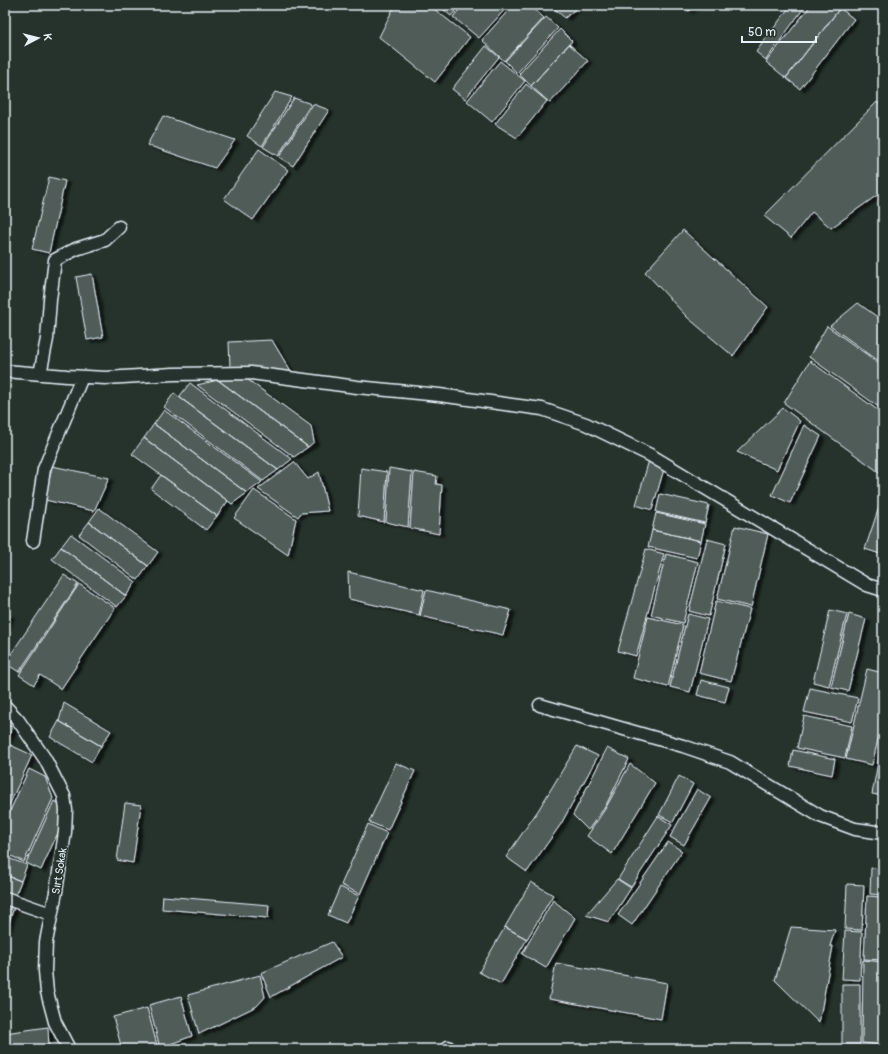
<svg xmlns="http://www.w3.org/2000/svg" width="888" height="1054" viewBox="0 0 888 1054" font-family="Pangolin,sans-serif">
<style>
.building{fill:#505c59;stroke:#e8f1f8;filter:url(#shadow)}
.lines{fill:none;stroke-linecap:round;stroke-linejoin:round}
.street-casing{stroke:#e8f1f8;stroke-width:15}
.street{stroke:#26332d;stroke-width:12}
.labels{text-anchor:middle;stroke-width:3;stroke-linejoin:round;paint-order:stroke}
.street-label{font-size:11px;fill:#e8f1f8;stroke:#26332d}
</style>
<defs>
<filter id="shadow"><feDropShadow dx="4.5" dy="2.5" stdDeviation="1" flood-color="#0009"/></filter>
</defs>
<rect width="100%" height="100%" fill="#26332d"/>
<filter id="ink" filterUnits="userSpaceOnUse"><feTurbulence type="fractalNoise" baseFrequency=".025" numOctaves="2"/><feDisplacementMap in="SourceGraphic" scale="8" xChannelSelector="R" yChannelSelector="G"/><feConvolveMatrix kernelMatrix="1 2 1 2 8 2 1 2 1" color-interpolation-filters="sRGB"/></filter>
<g filter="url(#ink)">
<path class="building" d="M395,5h34l41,32 -35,45 -56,-45z
M438,5h23l-10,11z
M463,5h46l-30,33 -26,-21z
M513,5h17l14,13 -40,43 -22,-21z
M550,5h30l-15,13z
M680,5h16l-7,6z
M791,5h15l-40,55 -10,-8z
M811,5h25l4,3 -54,70 -20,-16z
M840,8l14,11 -54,70 -14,-11z
M546,17l12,11 -41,45 -12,-12z
M560,29l12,12 -41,45 -12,-12z
M569,44l19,17 -38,42 -19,-17z
M486,46l13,11 -34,42 -13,-10z
M500,61l25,20 -33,41 -25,-21z
M526,84l21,17 -30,37 -22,-14z
M275,92l17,5 -30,49 -15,-10z
M294,98l17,6 -33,52 -15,-9z
M877,102l6,5v84l-52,37 -19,-16 -21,26 -27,-22z
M313,104l16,6 -36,56 -14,-9z
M163,116l72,24 -20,28 -68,-23z
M259,149l29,21 -35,50 -29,-21z
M49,177l16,4 -16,72 -17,-4z
M683,230l85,77 -35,49 -46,-39 -42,-45z
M92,274l11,63 -16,3 -11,-63z
M858,303l25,18v43l-53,-38z
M827,326l56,40v44l-74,-53z
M272,340l19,32 -61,-5 -1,-25z
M810,361l73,53v61l-99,-72z
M240,374l71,52 3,16 -6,5 -90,-67z
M218,380l90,67 -14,10 -97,-72z
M190,383l102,76 -14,11 -99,-73z
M174,393l5,4 99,73 -15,11 -99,-74z
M783,408l17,13 -23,49 -40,-18z
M164,410l98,72 -15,11 -93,-69z
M154,424l93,69 -15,11 -88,-66z
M804,425l17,11 -31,67 -18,-8z
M144,438l84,63 -11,15 -85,-62z
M649,460l15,9 -12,41 -16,-5z
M294,462l14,17 11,-7 9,39 -27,2 -3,4 -40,-28z
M52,466l57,12 -15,33 -49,-11z
M361,468l26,4 -3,50 -26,-6z
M389,468l23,4 -4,55 -22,-5z
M414,472l23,4 -1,8 6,1 -3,49 -29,-6z
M161,475l56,41 -11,14 -55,-41z
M254,490l42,29 -8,36 -54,-37z
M660,494l49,11 -4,18 -49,-11z
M883,495v60l-18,-6z
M99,508l59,44 -10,14 -59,-44z
M656,513l49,11 -4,17 -49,-11z
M89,522l59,44 -10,14 -59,-45z
M735,526l33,8 -17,73 -34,-8z
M652,530l49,11 -4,17 -49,-11z
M71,534l65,48 -10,14 -65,-49z
M707,539l19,5 -17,72 -20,-5z
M61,547l65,49 -9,11 -65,-48z
M646,549l18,5 -28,102 -18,-5z
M666,554l32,8 -15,61 -32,-8z
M348,572l76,18 -5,25 -70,-16z
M64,575l14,9 -59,88 -14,-9z
M79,584l36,24 -54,81 -21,-14 -6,10 -15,-10z
M426,590l85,20 -8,25 -83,-19z
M716,601l34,8 -19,72 -32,-8z
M830,610l17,4 -18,72 -16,-4z
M5,614l5,1 -5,14z
M688,614l20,5 -18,73 -20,-5z
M849,614l17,5 -18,72 -17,-4z
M648,617l35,8 -15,62 -35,-9z
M867,669l16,4v45l-11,47 -26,-6z
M701,680l28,7 -4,15 -28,-7z
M810,688l48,10 -6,24 -48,-10z
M64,703l47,28 -10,15 -42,-25z
M804,716l48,10 -7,32 -48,-10z
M59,721l42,25 -9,16 -42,-25z
M5,724l8,3 -8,19z
M883,737v59l-11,-2z
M8,744l24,11 -27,59v-63z
M577,746l21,10 -37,68 -34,48 -21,-15 33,-48z
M607,748l22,11 -24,48 -17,23 -15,-15z
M793,750l42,9 -3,16 -42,-9z
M396,763l19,8 -27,59 -19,-8z
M630,764l25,19 -43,71 -25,-18 18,-27z
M29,769l16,8 8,21 -29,64 -19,-9v-31z
M679,776l14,8 -20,38 -14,-7z
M697,789l14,9 -27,47 -14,-8z
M54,801l7,3v22l-20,44 -15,-7z
M125,803l16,2 -8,58 -16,-3z
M658,816l14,9 -41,62 -13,-8z
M368,824l19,9 -27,61 -19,-9z
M668,842l14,9 -50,74 -14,-10z
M5,857l22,8 -6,16 -16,-6z
M871,868l12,1v26l-13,-1z
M5,875l16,6 -6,15 -10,-4z
M617,879l14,9 -22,34 -23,-7z
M531,882l22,13 -26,44 -22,-12z
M847,884l17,1 -2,45 -17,-1z
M340,887l19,9 -13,27 -18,-8z
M163,896l106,9 -1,13 -106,-9z
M867,896l16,1v63l-19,-1z
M553,900l22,18 -29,50 -24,-14z
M5,904l9,3 -9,28z
M505,927l22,12 -26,45 -22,-12z
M791,927l44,3 -5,16h3l-14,77 -44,-43z
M845,931l17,1 -2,48 -18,-1z
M332,942l10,15 -71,40 -10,-24z
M863,960l20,2v83l-21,-2z
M556,963l111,20 -6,36 -112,-20z
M260,975l5,22 -8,9 -58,28 -11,-39z
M842,984h18v60h-18z
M181,996l11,40 -32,12 -11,-43z
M147,1008l11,41h-36l-9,-32z
M48,1027l1,22h-44v-16z
M832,1047l27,1v1h-27z"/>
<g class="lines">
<g class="street-casing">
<path id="street" d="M5,371l62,5 39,2 67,-4 78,-1 106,14 82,8 103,14 44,15 64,31 217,130 16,5
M40,374l7,-35 3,-39 5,-40 21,-11 29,-9 14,-13
M33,541l11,-72 38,-92
M540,705l143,41 47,16 90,54 35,13 28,4
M5,706l13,14 27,39 19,37 2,14 -1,22 -9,60 -10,50 -1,29 2,21 8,30 14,27
M5,898l46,16
M448,1047l2,2"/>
</g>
<use href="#street" class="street"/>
</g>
</g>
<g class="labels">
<g class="street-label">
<text transform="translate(59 871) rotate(-81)" y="4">Sırt Sokak</text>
</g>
</g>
<rect width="888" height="1054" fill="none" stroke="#26332d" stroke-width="20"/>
<rect x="10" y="10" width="868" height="1034" fill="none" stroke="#e8f1f8" stroke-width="1.5" filter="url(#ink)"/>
<g transform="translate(38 38) rotate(83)" stroke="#26332d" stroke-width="3" paint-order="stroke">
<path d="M0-3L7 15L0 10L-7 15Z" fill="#e8f1f8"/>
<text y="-6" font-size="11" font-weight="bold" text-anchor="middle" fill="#e8f1f8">K</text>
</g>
<path d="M742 36v6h74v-6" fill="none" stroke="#e8f1f8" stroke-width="2"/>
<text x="748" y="36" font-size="12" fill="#e8f1f8" stroke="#26332d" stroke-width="3" paint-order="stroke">50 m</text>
</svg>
